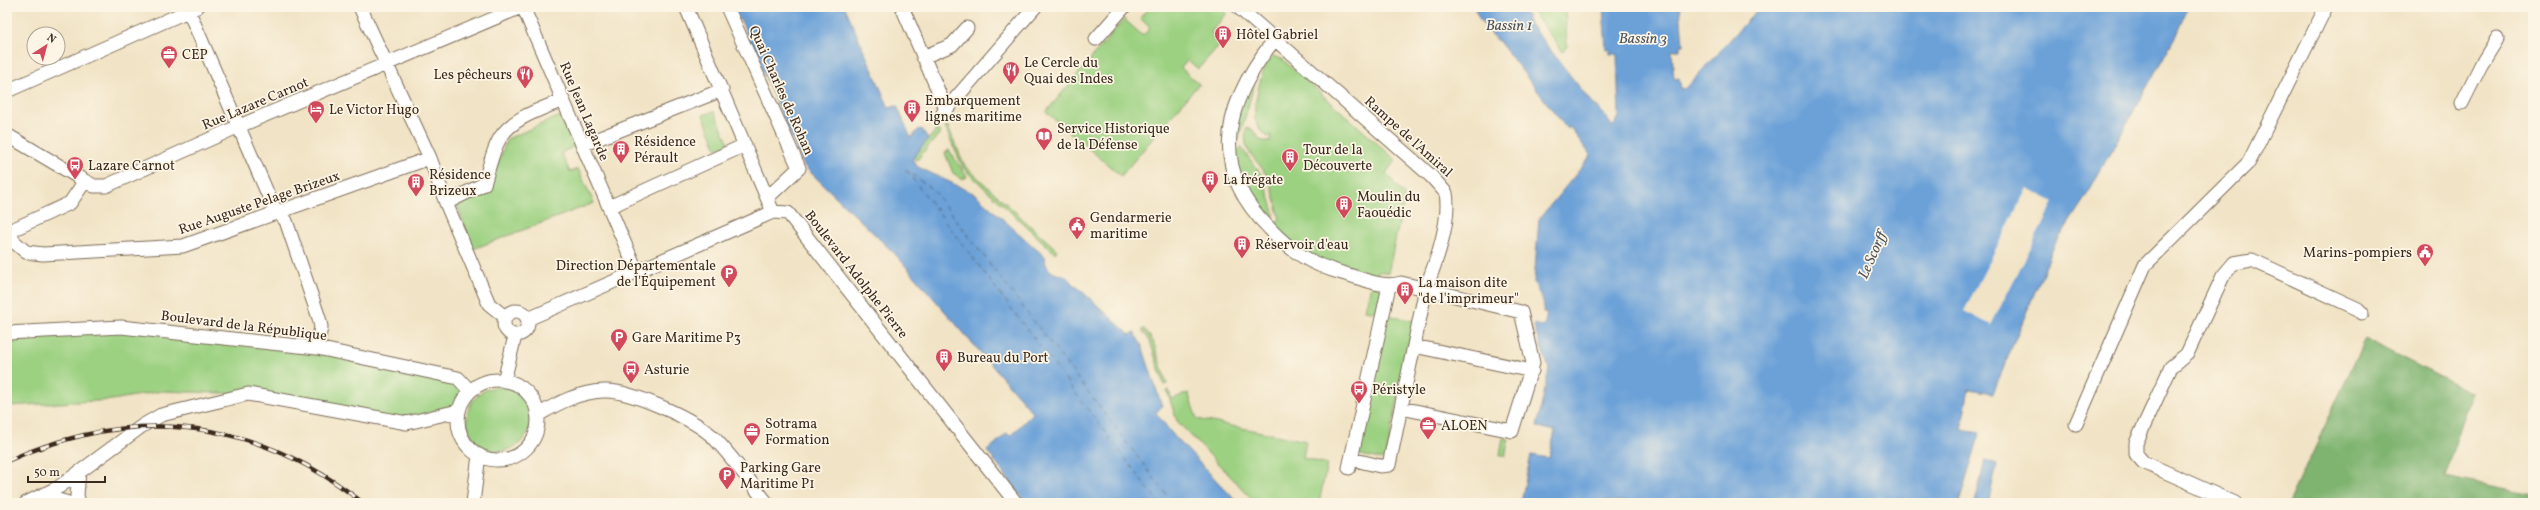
<svg xmlns="http://www.w3.org/2000/svg" width="2540" height="510" viewBox="0 0 2540 510" font-family="Vollkorn,serif">
<style>
.green{fill:#9dd182;stroke:#6c7e50}
.forest{fill:#7eb370;stroke:#5c6e47}
.water{fill:#6ca1d8;stroke:#54667b}
.pier{fill:#f1e3c5}
.lines{fill:none;stroke-linecap:round;stroke-linejoin:round}
.ferry{stroke:#4c545f;stroke-width:1;stroke-dasharray:5 4;stroke-linecap:butt}
.minor-casing{stroke:#7b6b58;stroke-width:15}
.minor{stroke:#fff;stroke-width:13}
.rail-casing{stroke:#3b2a1e;stroke-width:4.5}
.rail{stroke:#fcf5e5;stroke-width:3;stroke-dasharray:9;stroke-linecap:butt}
.labels{text-anchor:middle;stroke-width:3.5;stroke-linejoin:round;paint-order:stroke}
.poi-label{font-size:14px;fill:#3b2a1e;stroke:#fcf5e5;text-anchor:start}
.street-label{font-size:14px;fill:#3b2a1e;stroke:#fcf5e5}
.water-label{font-size:15px;font-style:italic;fill:#4c545f;stroke:#fcf5e5}
</style>
<rect width="100%" height="100%" fill="#fcf5e5"/>
<filter id="ink" filterUnits="userSpaceOnUse"><feTurbulence type="fractalNoise" baseFrequency=".025" numOctaves="2"/><feDisplacementMap in="SourceGraphic" scale="8" xChannelSelector="R" yChannelSelector="G"/><feConvolveMatrix kernelMatrix="1 2 1 2 8 2 1 2 1" color-interpolation-filters="sRGB"/></filter>
<filter id="wash" filterUnits="userSpaceOnUse"><feTurbulence type="fractalNoise" baseFrequency=".012" numOctaves="4" result="noise"/><feDisplacementMap in="SourceGraphic" scale="16" xChannelSelector="R" yChannelSelector="G"/><feGaussianBlur stdDeviation="0.9" result="paint"/><feColorMatrix in="noise" values="0 0 0 0 0 0 0 0 0 0 0 0 0 0 0 0 0 1.4 0 .05"/><feComposite in="paint" operator="in"/></filter>
<g filter="url(#wash)">
<rect width="100%" height="100%" fill="#f1e3c5"/>
<path class="green" d="M1149,7h71l7,6 -16,19 11,10 -24,27 -10,-9 -7,8 19,17h-2l-77,91 -75,-64 78,-93 19,17 7,-8 -10,-10z
M1529,7h36l2,39 -4,6z
M1272,56l10,3 114,101 -10,13 19,23 -17,77 -10,-2 -2,6 -56,-15 -23,-13 -26,-24 9,-6c-4,-14 -6,-30 -13,-42 -10,-21 -25,-21 -21,-49l6,1 8,11 10,2 1,-7 -3,2c-6,-5 -10,-9 -12,-15 -5,-11 6,-58 16,-66z
M1258,71l-19,68h-3c-2,-22 12,-48 22,-68z
M714,111l15,33 -12,5 -14,-34z
M560,116l15,30 -14,7 9,19 8,-3 16,34 -121,46 -17,-47 34,-17 17,-46z
M947,125l18,41 92,84 -2,3 -92,-85 -18,-41z
M937,129l3,4 -23,27 -4,-2z
M1241,147l22,30 12,38 -5,4 -29,-39 -8,-22z
M949,150l18,27 -5,2 -9,-6 -8,-20z
M1371,285l11,3 -5,24 -12,-2z
M1387,315l28,6 -30,139 -29,-6z
M121,327l196,21 141,30 11,12 -11,21 -51,12 -159,-29 -86,-3 -50,9 -105,6v-73z
M1144,328l9,13 14,43 -3,1 -14,-44 -8,-11z
M467 419a32 32 0 1 1 64 0a32 32 0 1 1-64 0Z
M1169,390l3,9 16,-6 9,26 109,22 -3,17 24,6 -8,39h-63l-79,-82 -10,-30z
M1503,438l6,1 -4,17 -5,-1z"/>
<path class="forest" d="M2365,339l107,54 -28,84 89,17v9h-244z"/>
<path class="water" d="M731,7h114l44,101 8,-2 14,32 7,-8 4,-1 6,10 -16,20 6,8 57,27 69,62c1,12 8,19 20,19l66,60 4,-3 8,14 20,60 -6,7 18,23 64,67h-212l-39,-52 20,-18 3,3 23,-23 -137,-158 -92,-89 -61,-141 -3,-6 -3,1z
M1474,7h46l8,10 -2,2 69,88 2,-1 16,21 6,-10 -2,-63h-7v-5h-4l-3,-42h77l3,38h-3v5h-8l2,29 5,-1 2,11 5,-1 74,-81h428l-12,28 -91,163 -31,48 -61,147 -24,-4 -8,41 19,3 -21,70 -438,-2 10,-46 18,3 6,-27 -18,-4 12,-58 -15,-42 1,-3 9,3 3,-14 -4,-1 1,-7 -10,-23 5,-63 52,-63 -21,-29 -3,2 -69,-89 -1,1 -18,-23z
M1985,460l12,4 -9,39h-13z"/>
<path class="pier" d="M2027,188l27,14 -63,123 -27,-14z"/>
<g class="lines">
<path class="ferry" d="M905,169l29,22 239,312
M907,171l252,332"/>
</g>
</g>
<g filter="url(#ink)">
<g class="lines">
<g class="minor-casing">
<path id="minor" d="M187,7l86,199 13,15 33,97 2,9 -4,21
M360,7l70,151 16,45 43,101 16,13
M523,7l114,265
M686,7l87,205
M727,7l72,161 -32,30
M902,7l44,102
M1238,7l193,169 15,17c5,28 -10,69 -20,95l-37,177 -9,1 -29,-7
M1096,39l28,-32
M1275,39c-50,62 -68,128 -6,189 23,24 41,36 73,45 19,5 41,16 59,10l120,29 12,51 -21,68 -111,-23
M923,57l29,-12 15,-17
M7,91l190,-84
M2462,103l19,-38 16,-26
M943,113l92,-106
M7,135l78,46 9,5h12l131,-59 284,-120
M582,145l140,-55
M446,203l38,-19c5,-15 8,-33 16,-46 13,-21 42,-29 63,-38
M609,207l136,-62
M7,228l5,2 58,-27 15,-22
M12,230v10l14,12 17,2 140,-8 247,-88
M504 323a12 12 0 1 1 24 0a12 12 0 1 1-24 0Z
M528,319l245,-107 15,1 228,290
M7,333l114,-6 196,21 141,30 11,12
M1414,346l118,25
M458 420a40 40 0 1 1 80 0a40 40 0 1 1-80 0Z
M504,381l11,-45
M538,415c20,-12 41,-23 65,-24 26,-2 94,29 112,48 19,20 35,43 52,64
M2076,424l69,-159 104,-103 77,-155
M1349,468l40,-182
M79,472l-2,23 2,8
M43,496l26,7
M26,503l33,-16 83,-61 19,-11 87,-21 159,29 51,-12
M473,503l6,-48
M2235,503l-92,-41 -7,-8v-11l35,-76 16,-13 36,-78 11,-13 18,-3 106,49 4,4"/>
</g>
<use href="#minor" class="minor"/>
<g class="rail-casing">
<path id="rail" d="M7,461c127,-56 246,-45 356,42"/>
</g>
<use href="#rail" class="rail"/>
</g>
</g>
<defs>
<g id="building-pin" transform="scale(0.9)"><path d="M0 17L-7.5 6A9.5 9.5 0 1 1 7.5 6Z" fill="#d1495b" stroke="#fcf5e5"/><path d="M-4-6H4V6H1V3H-1V6H-4ZM-2.5-4.3h1.7v1.8h-1.7ZM.8-4.3h1.7v1.8H.8ZM-2.5-1h1.7V.8h-1.7ZM.8-1h1.7V.8H.8Z" fill="#fff"/></g>
<g id="office-pin" transform="scale(0.9)"><path d="M0 17L-7.5 6A9.5 9.5 0 1 1 7.5 6Z" fill="#d1495b" stroke="#fcf5e5"/><path d="M-6-3h4V-5.5h4V-3h4V5H-6ZM-1-4.5V-3h2v-1.5ZM-6 0V1H6V0Z" fill="#fff"/></g>
<g id="restaurant-pin" transform="scale(0.9)"><path d="M0 17L-7.5 6A9.5 9.5 0 1 1 7.5 6Z" fill="#d1495b" stroke="#fcf5e5"/><path d="M-5-6h1v4h1v-4h1v4h1v-4h1v5L-1.5 .5V6h-2V.5L-5-1ZM5-6V6H3V1.5H1.5Q1.5-4 5-6Z" fill="#fff"/></g>
<g id="hotel-pin" transform="scale(0.9)"><path d="M0 17L-7.5 6A9.5 9.5 0 1 1 7.5 6Z" fill="#d1495b" stroke="#fcf5e5"/><path d="M-6-4.5h1.5V1H6V5H4.5V3h-9V5H-6ZM-4 0a1.8 1.8 0 1 1 3.6 0ZM.5 0V-2.5h3Q6-2.5 6 0Z" fill="#fff"/></g>
<g id="library-pin" transform="scale(0.9)"><path d="M0 17L-7.5 6A9.5 9.5 0 1 1 7.5 6Z" fill="#d1495b" stroke="#fcf5e5"/><path d="M-6-4Q-3-5.5-.7-3.5V5Q-3 3-6 4ZM6-4Q3-5.5 .7-3.5V5Q3 3 6 4Z" fill="#fff"/></g>
<g id="bus-pin" transform="scale(0.9)"><path d="M0 17L-7.5 6A9.5 9.5 0 1 1 7.5 6Z" fill="#d1495b" stroke="#fcf5e5"/><path d="M-5-6H5V4H4V6H2V4H-2V6H-4V4H-5ZM-3.5-4V0h7V-4ZM-3.5 1.2v1.5H-2V1.2ZM2 1.2v1.5H3.5V1.2Z" fill="#fff"/></g>
<g id="civic-pin" transform="scale(0.9)"><path d="M0 17L-7.5 6A9.5 9.5 0 1 1 7.5 6Z" fill="#d1495b" stroke="#fcf5e5"/><path d="M-.6-6.5H3V-4.5H.6V-3L4-1V1h2V6H-6V1h2V-1L-.6-3ZM-1.2 2.5V6h2.4V2.5Z" fill="#fff"/></g>
<g id="parking-pin" transform="scale(0.9)"><path d="M0 17L-7.5 6A9.5 9.5 0 1 1 7.5 6Z" fill="#d1495b" stroke="#fcf5e5"/><path d="M-3.5-5.5H1a3.5 3.5 0 0 1 0 7H-1V5.5H-3.5ZM-1-3.4V-.6H.8a1.4 1.4 0 0 0 0-2.8Z" fill="#fff"/></g>
</defs>
<g fill-rule="evenodd">
<use href="#building-pin" x="1223" y="34"/>
<use href="#office-pin" x="169" y="54"/>
<use href="#restaurant-pin" x="1011" y="70"/>
<use href="#restaurant-pin" x="525" y="74"/>
<use href="#building-pin" x="912" y="108"/>
<use href="#hotel-pin" x="316" y="109"/>
<use href="#library-pin" x="1044" y="136"/>
<use href="#building-pin" x="621" y="149"/>
<use href="#building-pin" x="1290" y="157"/>
<use href="#bus-pin" x="75" y="165"/>
<use href="#building-pin" x="1210" y="179"/>
<use href="#building-pin" x="416" y="182"/>
<use href="#building-pin" x="1344" y="204"/>
<use href="#civic-pin" x="1077" y="225"/>
<use href="#building-pin" x="1242" y="244"/>
<use href="#civic-pin" x="2425" y="252"/>
<use href="#parking-pin" x="729" y="273"/>
<use href="#building-pin" x="1405" y="290"/>
<use href="#parking-pin" x="619" y="337"/>
<use href="#building-pin" x="944" y="357"/>
<use href="#bus-pin" x="631" y="369"/>
<use href="#bus-pin" x="1359" y="389"/>
<use href="#office-pin" x="1428" y="425"/>
<use href="#office-pin" x="752" y="431"/>
<use href="#parking-pin" x="727" y="475"/>
</g>
<g class="labels">
<g class="poi-label">
<text x="1236" y="39">Hôtel Gabriel</text>
<text x="182" y="59">CEP</text>
<text x="1024" y="67">Le Cercle du<tspan x="1024" dy="16">Quai des Indes</tspan></text>
<text x="512" y="79" text-anchor="end">Les pêcheurs</text>
<text x="925" y="105">Embarquement<tspan x="925" dy="16">lignes maritime</tspan></text>
<text x="329" y="114">Le Victor Hugo</text>
<text x="1057" y="133">Service Historique<tspan x="1057" dy="16">de la Défense</tspan></text>
<text x="634" y="146">Résidence<tspan x="634" dy="16">Pérault</tspan></text>
<text x="1303" y="154">Tour de la<tspan x="1303" dy="16">Découverte</tspan></text>
<text x="88" y="170">Lazare Carnot</text>
<text x="429" y="179">Résidence<tspan x="429" dy="16">Brizeux</tspan></text>
<text x="1223" y="184">La frégate</text>
<text x="1357" y="201">Moulin du<tspan x="1357" dy="16">Faouédic</tspan></text>
<text x="1090" y="222">Gendarmerie<tspan x="1090" dy="16">maritime</tspan></text>
<text x="1255" y="249">Réservoir d'eau</text>
<text x="2412" y="257" text-anchor="end">Marins-pompiers</text>
<text x="716" y="270" text-anchor="end">Direction Départementale<tspan x="716" dy="16">de l'Équipement</tspan></text>
<text x="1418" y="287">La maison dite<tspan x="1418" dy="16">"de l'imprimeur"</tspan></text>
<text x="632" y="342">Gare Maritime P3</text>
<text x="957" y="362">Bureau du Port</text>
<text x="644" y="374">Asturie</text>
<text x="1372" y="394">Péristyle</text>
<text x="765" y="428">Sotrama<tspan x="765" dy="16">Formation</tspan></text>
<text x="1441" y="430">ALOEN</text>
<text x="740" y="472">Parking Gare<tspan x="740" dy="16">Maritime P1</tspan></text>
</g>
<g class="street-label">
<text transform="translate(782 90) rotate(66)" y="5">Quai Charles de Rohan</text>
<text transform="translate(255 103) rotate(-23)" y="5">Rue Lazare Carnot</text>
<text transform="translate(585 111) rotate(67)" y="5">Rue Jean Lagarde</text>
<text transform="translate(1409 136) rotate(42)" y="5">Rampe de l'Amiral</text>
<text transform="translate(259 202) rotate(-19)" y="5">Rue Auguste Pelage Brizeux</text>
<text transform="translate(857 274) rotate(52)" y="5">Boulevard Adolphe Pierre</text>
<text transform="translate(244 325) rotate(7)" y="5">Boulevard de la République</text>
</g>
<g class="water-label">
<text x="1509" y="30">Bassin 1</text>
<text x="1643" y="43">Bassin 3</text>
<text transform="translate(1872 255) rotate(-66)" y="5">Le Scorff</text>
</g>
</g>
<rect width="2540" height="510" fill="none" stroke="#fcf5e5" stroke-width="24"/>
<g transform="translate(46 46) rotate(36)"><circle r="19" fill="#fcf5e5" stroke="#afa495"/>
<path d="M0-3L7 15L0 10L-7 15Z" fill="#d1495b"/>
<text y="-6" font-size="11" font-weight="bold" text-anchor="middle" fill="#3b2a1e">N</text>
</g>
<path d="M28 476v6h77v-6" fill="none" stroke="#3b2a1e" stroke-width="2"/>
<text x="34" y="476" font-size="12" fill="#3b2a1e" stroke="#fcf5e5" stroke-width="3" paint-order="stroke">50 m</text>
</svg>
